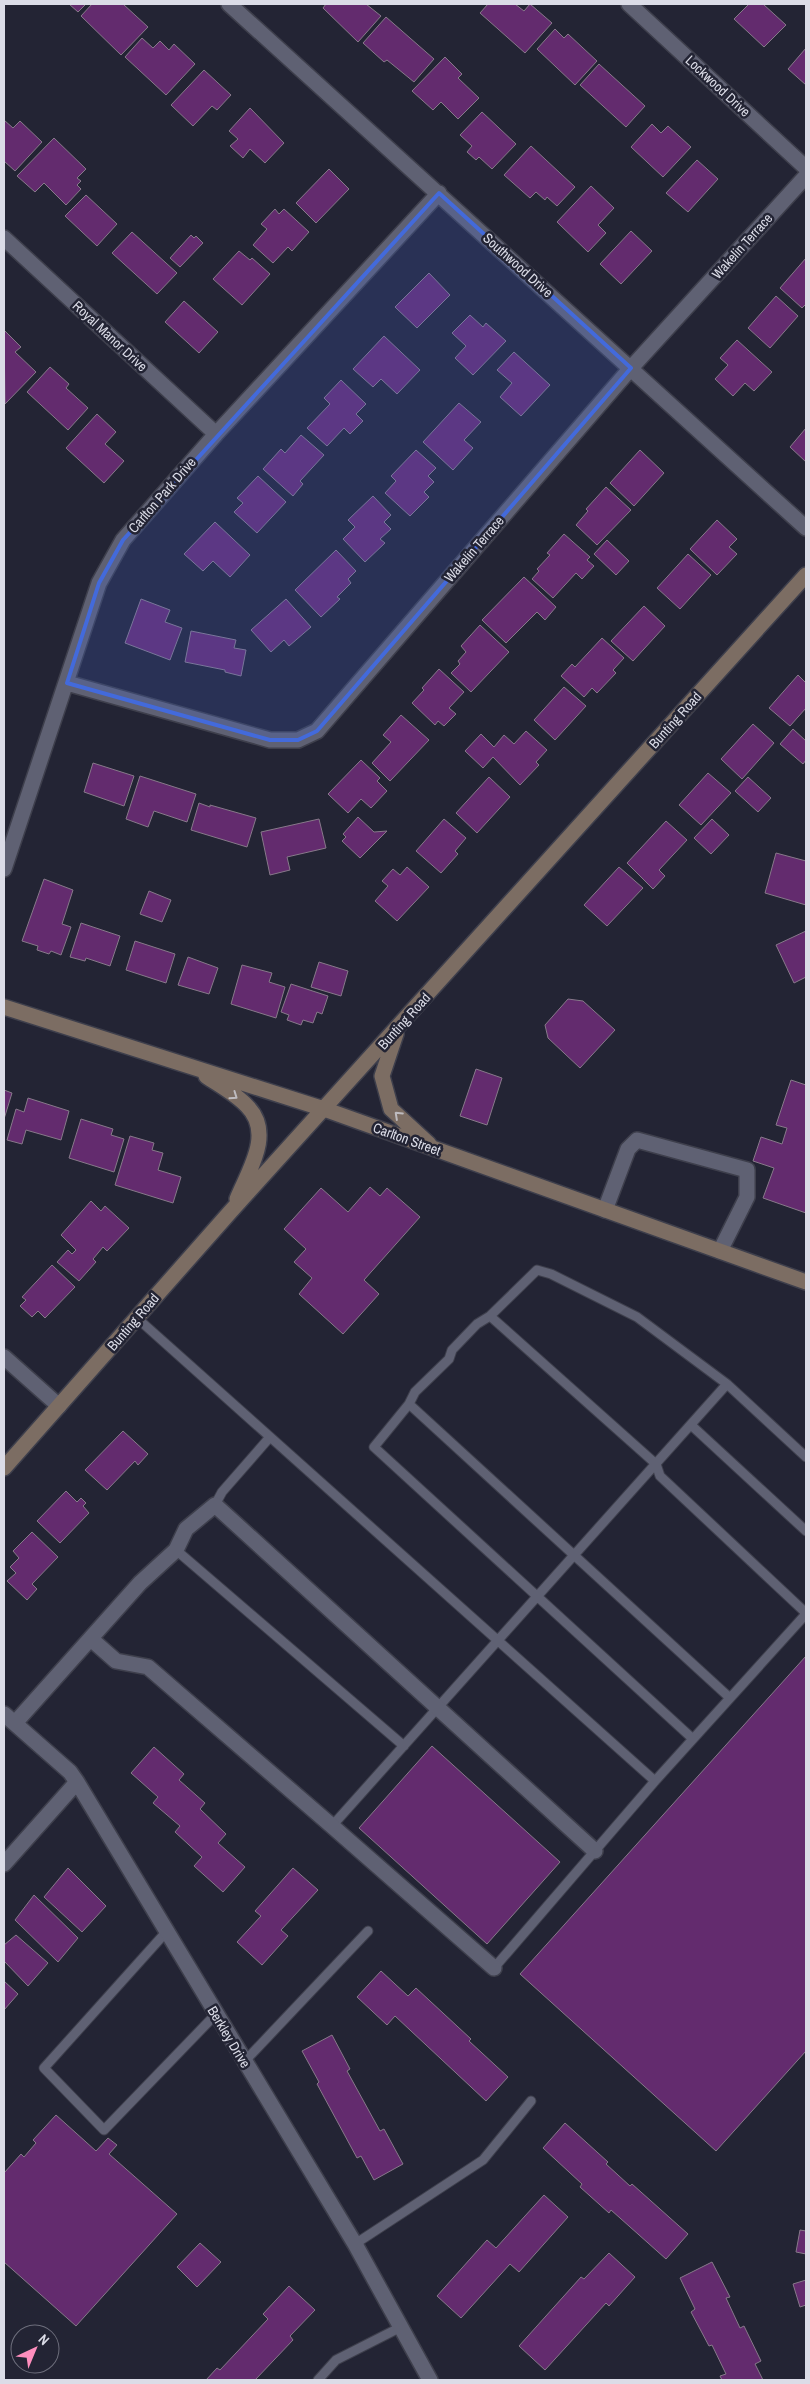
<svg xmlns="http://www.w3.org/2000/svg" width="810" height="2384" viewBox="0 0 810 2384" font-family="'Archivo Narrow',sans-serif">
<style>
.building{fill:#632b6e;stroke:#87798a}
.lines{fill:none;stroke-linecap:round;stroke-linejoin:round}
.lane-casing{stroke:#3e3f4c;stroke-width:11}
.street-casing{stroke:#3e3f4c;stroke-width:18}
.secondary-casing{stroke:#3e3f4c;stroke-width:18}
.lane{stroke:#5f6173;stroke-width:9}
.street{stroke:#5f6173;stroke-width:15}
.secondary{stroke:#7c6d63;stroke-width:15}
.oneway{stroke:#bebbbf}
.marked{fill:#436adb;fill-opacity:0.2;stroke:#436adb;stroke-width:4;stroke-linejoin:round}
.labels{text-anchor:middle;stroke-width:5;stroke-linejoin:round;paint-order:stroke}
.street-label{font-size:14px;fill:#dbdce7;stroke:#232434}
</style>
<rect width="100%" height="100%" fill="#232434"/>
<path class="building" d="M69,4h17l-8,8z
M92,4h31l25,23 -27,28 -40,-39z
M326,4h40l15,12 -23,26 -35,-34z
M488,4h27l9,7 6,-7 22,19 -27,30 -45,-40z
M749,4h14l23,21 -22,22 -30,-28z
M386,17l48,42 -20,23 -27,-22 -3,2 -21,-19z
M555,29l9,9 4,-4 29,27 -22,24 -38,-36z
M142,38l11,10 7,-7 9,9 5,-6 21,20 -29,31 -41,-38z
M806,48v37l-18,-16z
M445,57l17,17 -4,4 21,20 -21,21 -17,-17 -8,8 -21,-19z
M599,64l46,42 -19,21 -46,-42z
M204,70l27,25 -14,15 -5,-4 -19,20 -22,-21z
M250,108l34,35 -19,20 -15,-14 -7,9 -13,-12 8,-7 -9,-8z
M482,112l34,32 -24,25 -13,-12 -3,3 -9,-8 5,-6 -12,-11z
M4,120l9,8 7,-7 22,21 -27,29 -11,-10z
M652,124l9,9 7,-7 23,21 -28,30 -32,-30z
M54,138l32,31 -9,9 4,3 -4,4 4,4 -15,16 -22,-22 -9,9 -18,-16z
M531,146l44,41 -18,19 -10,-9 -2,3 -9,-8 -6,6 -26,-23z
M697,160l21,19 -30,33 -22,-19z
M329,169l20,20 -33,34 -20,-20z
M591,186l23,22 -16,17 8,8 -18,19 -31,-30z
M86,195l31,29 -20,22 -32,-30z
M275,209l4,5 5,-5 25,23 -17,19 -4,-4 -15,16 -20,-18 14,-16 -6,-5z
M631,231l21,20 -31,33 -21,-20z
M132,232l45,41 -20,21 -45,-41z
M191,235l3,3 2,-2 7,7 -23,24 -10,-9z
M239,251l11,9 2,-2 18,16 -28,31 -29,-26z
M806,258v46l-4,4 -22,-20z
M429,273l21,22 -33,33 -22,-21z
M776,296l22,20 -28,32 -22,-20z
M184,301l34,31 -19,21 -34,-31z
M470,315l13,12 3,-4 20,18 -33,34 -18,-17 11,-12 -14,-13z
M4,330l17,17 -6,5 21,20 -31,32z
M384,336l36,34 -23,24 -16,-15 -8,8 -20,-18z
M737,340l35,32 -18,19 -9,-8 -12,13 -18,-17 13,-14 -8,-7z
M514,352l36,33 -29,31 -21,-19 12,-14 -15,-13z
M50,367l19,17 -3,4 22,20 -20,22 -41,-38z
M341,380l25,24 -10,10 7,7 -13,13 -6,-6 -17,18 -20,-18 23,-24 -6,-6z
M459,403l22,19 -17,18 9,8 -20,22 -30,-28z
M97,414l19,18 -11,12 19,17 -20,22 -38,-35z
M806,428v34l-16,-15z
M301,435l23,20 -24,26 3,3 -10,12 -30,-27 18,-20 4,4z
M416,450l20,18 -8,8 6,6 -10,10 5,5 -19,19 -25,-23 11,-12 -5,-5z
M640,450l24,23 -30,33 -24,-23z
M258,476l28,26 -29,31 -23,-21 9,-9 -6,-5z
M606,487l25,23 -34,35 -21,-20 12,-14 -2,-2z
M373,496l18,19 -7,7 7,7 -11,10 5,4 -20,19 -22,-23 12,-12 -7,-7z
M717,520l20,19 -8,8 8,7 -20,21 -27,-26z
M215,522l35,33 -20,22 -17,-16 -10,10 -19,-17z
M564,534l26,23 -3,3 7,6 -12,13 -6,-6 -23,25 -21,-19 7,-8 -2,-2 13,-14 -3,-2z
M607,540l22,21 -13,14 -22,-21z
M336,550l20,21 -8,8 3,4 -14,14 3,2 -19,18 -26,-27z
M688,554l23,21 -31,34 -23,-21z
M524,577l32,30 -11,13 -8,-8 -31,31 -24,-23z
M141,599l29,11 -5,12 17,6 -12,32 -45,-17z
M286,599l25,28 -22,19 -5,-6 -13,12 -20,-22z
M644,606l21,20 -32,35 -22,-20z
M480,625l29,27 -38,40 -20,-19 9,-9 -2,-3 8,-9 -5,-6z
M191,631l45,9 -2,8 12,2 -5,26 -16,-4v-2l-40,-8z
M602,638l22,20 -11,12 3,3 -19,20 -5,-5 -8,9 -23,-21 11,-12 3,3z
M439,669l25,23 -15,16 7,6 -12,12 -6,-5 -3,4 -23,-22 12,-13 -2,-2z
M798,675l8,8v25l-16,18 -21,-18z
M564,687l22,19 -31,34 -21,-20z
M401,715l28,25 -39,41 -18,-18 19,-21 -8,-7z
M753,724l21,19 -32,36 -21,-20z
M793,729l13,12v19l-3,4 -23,-20z
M526,731l21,19 -11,12 3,3 -19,20 -27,-28 -10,11 -18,-17 16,-17 13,13 10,-12 10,9z
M361,760l19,18 -3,3 10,10 -16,17 -10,-9 -13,14 -20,-19z
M93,763l41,13 -10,30 -40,-14z
M708,773l23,20 -30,32 -22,-20z
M140,776l56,18 -9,28 -33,-11 -6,16 -22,-8z
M489,777l21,20 -33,36 -21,-20z
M748,777l23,21 -13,14 -23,-21z
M199,803l11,4v-2l46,13 -9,29 -56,-17z
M358,817l16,15 13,-1 -27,27 -18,-17 4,-4 -3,-3z
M319,819l7,29 -39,9 3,13 -20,5 -9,-43z
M444,819l22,19 -11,13 3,3 -17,19 -25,-22z
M712,819l17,16 -18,19 -17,-16z
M666,821l21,19 -28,30 6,6 -12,13 -26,-26z
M776,853l30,8v44l-41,-12z
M407,867l22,20 -32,34 -22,-20 13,-15 -6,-5 11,-12 7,6z
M619,867l24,21 -36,38 -23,-21z
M44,879l29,11 -11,34 9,3 -10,28 -10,-4 -2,3 -12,-4 1,-4 -16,-5z
M149,891l22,9 -9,22 -22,-8z
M81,923l39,13 -10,30 -24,-8 -1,3 -15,-4z
M806,931v46l-12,6 -18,-38z
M135,941l40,13 -9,29 -40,-13z
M188,957l30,11 -9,26 -31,-9z
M319,962l29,9 -7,25 -30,-9z
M242,965l30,8 -3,9 16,5 -9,31 -45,-14z
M291,984l37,12 -6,18 -5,-2 -4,11 -10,-3 -2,5 -14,-5 2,-5 -8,-3z
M568,999l15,2 32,29 -35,38 -32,-30 -3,-13z
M476,1069l26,9 -15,47 -27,-9z
M791,1080l15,5v128l-43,-15 11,-30 -21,-7 8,-24 21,7 5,-16 -11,-3z
M4,1090l8,3 -8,26z
M28,1098l41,13 -8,29 -35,-10 -4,14 -15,-4 9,-31 8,3z
M81,1119l32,10 -2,6 13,4 -10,33 -45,-14z
M130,1136l24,7 -2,7 11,3 -5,17 23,7 -8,26 -58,-18z
M370,1187l10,9 7,-8 33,29 -56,63 15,14 -36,40 -44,-40 13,-16 -18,-16 12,-13 -22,-20 37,-41 27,24z
M91,1201l10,10 4,-5 24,22 -22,23 -4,-4 -10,12 3,3 -17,19 -22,-19 11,-12 4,4 4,-4 -15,-15z
M52,1265l23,22 -30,31 -7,-7 -6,6 -12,-11 6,-6 -4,-3z
M123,1431l25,23 -10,11 -3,-4 -28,29 -22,-20z
M66,1491l11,11 4,-4 5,5 -3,3 6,7 -29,30 -23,-22z
M32,1532l26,25 -26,27 5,5 -10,11 -20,-19 9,-8 -6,-6 9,-9 -6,-7z
M806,1656v395l-90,100 -196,-177z
M432,1746l128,116 -73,82 -128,-116z
M154,1747l30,27 -5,6 26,23 -5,6 26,25 -8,9 27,24 -22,25 -29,-26 8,-9 -27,-25 5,-6 -27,-23 5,-6 -27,-24z
M68,1868l38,38 -24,26 -38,-35z
M293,1868l25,22 -37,40 7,6 -26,29 -25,-23 24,-26 -6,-5z
M34,1895l44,43 -20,24 -43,-42z
M16,1935l32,28 -20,23 -24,-25v-16z
M381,1971l27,25 8,-8 55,51 -2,2 39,36 -22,24 -91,-85 -8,9 -30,-28z
M4,1981l14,13 -14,16z
M332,2035l18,34 -3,2 33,60 4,-2 19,35 -29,16 -13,-24 -4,2 -40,-74 2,-2 -17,-31z
M56,2115l40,36 12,-13 9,7 -8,9 68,60 -101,112 -72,-64v-89l17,-19 3,3 12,-14 -3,-3z
M565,2123l43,39 -2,2 24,22 2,-2 56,50 -22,25 -55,-49 -2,3 -29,-26 2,-3 -39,-36z
M544,2195l24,22 -49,55 -9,-8 -49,54 -24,-22 50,-56 9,8z
M800,2230l6,1v23l-10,-2z
M200,2243l21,19 -24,25 -20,-20z
M609,2253l26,24 -26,29 -3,-3 -61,67 -26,-24 62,-69 3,2z
M712,2262l18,35 -4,1 14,30 4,-2 17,35 -6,3 8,16h-41l-2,-4 6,-2 -14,-29 -3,1 -18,-34 4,-3 -15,-31z
M806,2280v25l-6,2 -7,-23z
M289,2286l26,24 -25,26 3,4 -38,40h-49l11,-12 3,2 48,-51 -5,-5z"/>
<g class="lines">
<g class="lane-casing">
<path id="lane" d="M490,1316l166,148 4,12 146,137
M137,1318l518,463 151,-167
M409,1404l321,294
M691,1425l115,106
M215,1505l7,-13 48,-55
M176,1550l228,196
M693,1739l-319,-292 35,-43 6,-12 34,-33 3,-9 25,-26 13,-8 47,-46 14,4 86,43 90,67
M332,1826l395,-442 79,73
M167,1931l-123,137 60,62 112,-116
M494,1968l161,-187
M244,2062l124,-131
M355,2244l128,-84 48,-59
M318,2380l18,-20 65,-33"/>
</g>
<g class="street-casing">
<path id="street" d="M229,4l577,524
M629,4l177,164
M4,238l212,196
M67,683l203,57h28l19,-9 314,-363 175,-192
M4,869l95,-286 24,-43 93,-106 223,-241
M605,1210l23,-61 9,-9 110,30v27l-27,54
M4,1357l55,49
M91,1639l25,22 32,6 184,159 162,142
M4,1714l66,58 7,10 278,462 75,136
M15,1723l125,-140 36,-33 10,-21 29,-24 380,346
M4,1864l73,-82"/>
</g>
<g class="secondary-casing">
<path id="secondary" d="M4,1007l320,102 482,173
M396,1034l-14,42 9,33 38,35
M206,1076c13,9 30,18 41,30 27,27 2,64 -10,93
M4,1468l227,-257 575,-636"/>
</g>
<use href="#lane" class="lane"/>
<use href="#street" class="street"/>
<use href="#secondary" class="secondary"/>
</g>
<defs><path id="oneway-chevron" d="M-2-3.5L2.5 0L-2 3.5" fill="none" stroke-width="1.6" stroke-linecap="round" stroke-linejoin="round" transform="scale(1.25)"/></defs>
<g class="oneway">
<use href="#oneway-chevron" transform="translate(234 1096) rotate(35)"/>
<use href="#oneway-chevron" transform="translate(398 1115) rotate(-137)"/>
</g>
<path class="marked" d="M439,193l192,175 -314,363 -19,9h-28l-203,-57 32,-100 24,-43z"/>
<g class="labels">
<g class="street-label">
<text transform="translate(718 86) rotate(43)" y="5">Lockwood Drive</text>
<text transform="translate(742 246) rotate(-48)" y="5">Wakelin Terrace</text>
<text transform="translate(518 265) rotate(42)" y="5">Southwood Drive</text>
<text transform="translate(110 336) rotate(43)" y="5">Royal Manor Drive</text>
<text transform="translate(162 495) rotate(-49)" y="5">Carlton Park Drive</text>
<text transform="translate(474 549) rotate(-49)" y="5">Wakelin Terrace</text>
<text transform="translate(675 720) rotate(-48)" y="5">Bunting Road</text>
<text transform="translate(404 1021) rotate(-48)" y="5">Bunting Road</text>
<text transform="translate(407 1139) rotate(20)" y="5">Carlton Street</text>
<text transform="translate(133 1322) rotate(-49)" y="5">Bunting Road</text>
<text transform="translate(229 2037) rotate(59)" y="5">Berkley Drive</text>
</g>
</g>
<rect width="810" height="2384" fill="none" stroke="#dbdce7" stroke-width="10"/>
<g transform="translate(35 2349) rotate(44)"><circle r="24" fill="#232434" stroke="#6d6e7c"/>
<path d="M0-4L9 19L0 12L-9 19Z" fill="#fe8ebd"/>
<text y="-8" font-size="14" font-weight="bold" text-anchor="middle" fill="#dbdce7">N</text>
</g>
</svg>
